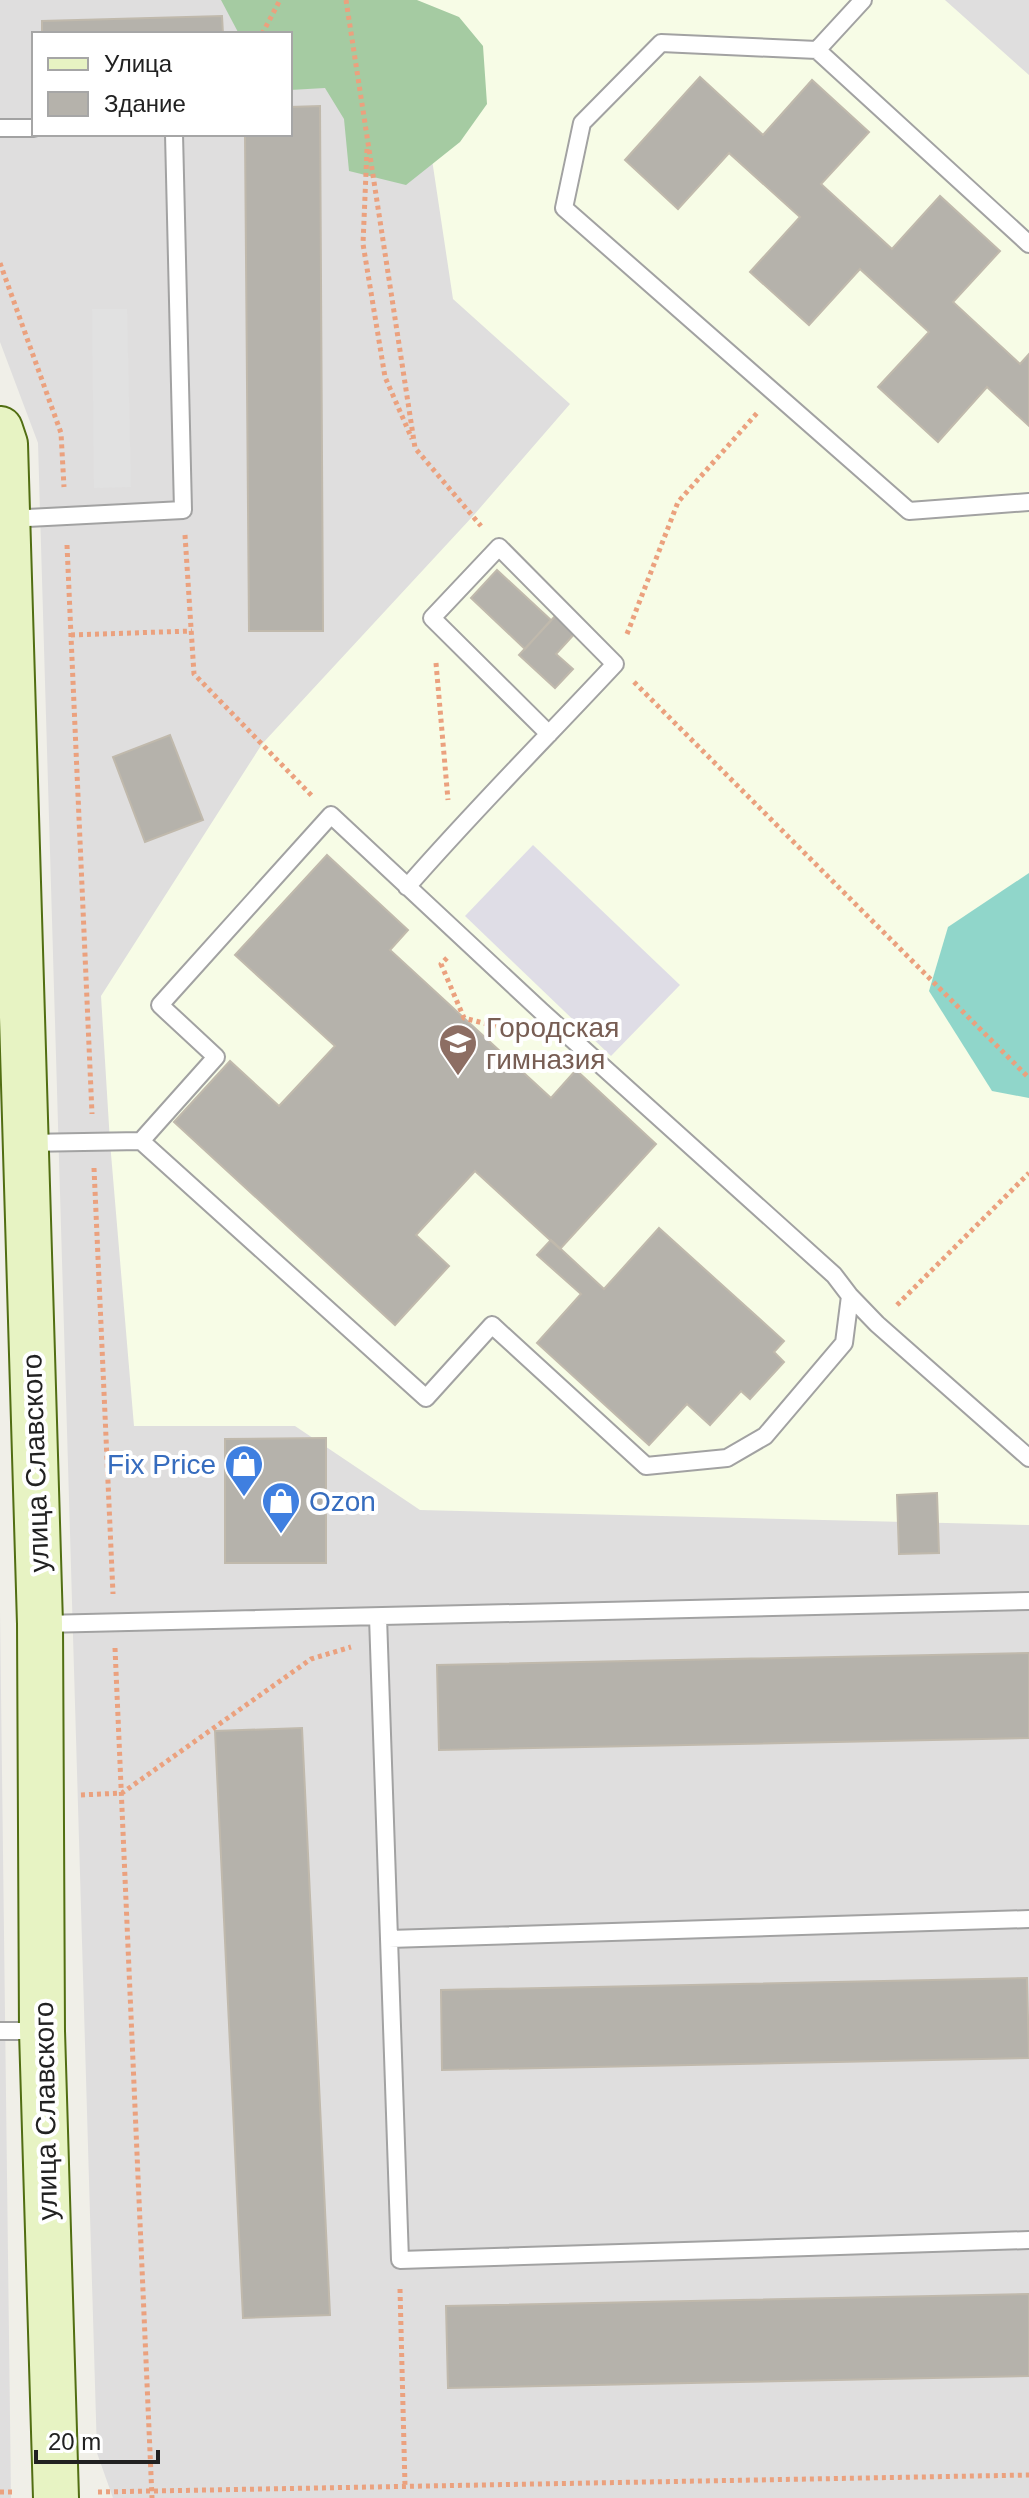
<svg xmlns="http://www.w3.org/2000/svg" width="1029" height="2498" viewBox="0 0 1029 2498" font-family="Arial,sans-serif">
<style>
.residential{fill:#dfdede;fill-rule:evenodd}
.education{fill:#f7fce6}
.forest{fill:#a5cba2}
.pitch{fill:#90d6ca}
.parking{fill:#e1e1e1}
.plaza{fill:#dfdde6}
.building{fill:#b5b2ab;stroke:#c0b9ac;stroke-width:2}
.lines{fill:none;stroke-linecap:round;stroke-linejoin:round}
.lane-casing{stroke:#a2a2a2;stroke-width:20}
.secondary-casing{stroke:#516e12;stroke-width:48}
.path{stroke:#eba17e;stroke-width:5;stroke-dasharray:4 4;stroke-linecap:butt}
.lane{stroke:#fff;stroke-width:16}
.secondary{stroke:#e7f3c3;stroke-width:44}
.labels{text-anchor:middle;stroke-width:8;stroke-linejoin:round;paint-order:stroke}
.education-label{font-size:28px;fill:#785e54;stroke:#fff;text-anchor:start}
.street-label{font-size:28px;fill:#212121;stroke:#fff}
.shop-label{font-size:28px;fill:#366cbe;stroke:#fff;text-anchor:end}
</style>
<rect width="100%" height="100%" fill="#f0efe8"/>
<path class="residential" d="M0,0h1029v2498h-916l-16,-45 -59,-2010 -38,-101zM34,34h256v100h-256z
M0,1611l11,887h-11z"/>
<path class="education" d="M408,0h537l84,75v1450l-609,-15 -125,-84h-161l-24,-284 -9,-146 161,-252 211,-228 97,-112 -117,-105z"/>
<path class="forest" d="M221,0h196l42,17 24,29 4,58 -27,38 -54,43 -57,-14 -5,-52 -19,-31 -35,2v-56h-51z"/>
<path class="pitch" d="M1029,873v225l-37,-7 -63,-100 19,-64z"/>
<path class="parking" d="M92,309h35l4,178 -37,1z"/>
<path class="plaza" d="M533,845l147,140 -69,71 -146,-140z"/>
<path class="building" d="M222,16l1,18h-181v-13z
M700,77l63,58 49,-55 57,52 -48,52 71,65 48,-53 60,55 -47,51 67,62 9,-10v72l-42,-39 -49,55 -60,-55 51,-55 -69,-63 -51,56 -59,-53 50,-55 -71,-64 -51,56 -53,-49z
M320,106l3,525h-74l-4,-497h45v-27z
M497,570l54,50 -26,29 -54,-51z
M558,613l19,18 -21,23 17,15 -18,19 -36,-33z
M170,735l33,85 -58,22 -32,-85z
M327,855l81,75 -18,20 161,148 25,-28 80,74 -96,105 -85,-78 -59,64 33,31 -54,59 -221,-203 56,-61 49,45 56,-60 -100,-91z
M659,1228l125,113 -10,11 10,10 -34,37 -9,-8 -31,34 -23,-21 -38,41 -112,-102 44,-49 -44,-39 14,-15 53,49z
M326,1438v125h-101v-124z
M937,1493l2,60 -40,1 -2,-59z
M1029,1653v85l-590,12 -2,-85z
M302,1728l28,587 -87,3 -28,-587z
M1027,1978l2,80 -587,12 -1,-80z
M1029,2294v82l-581,12 -2,-82z"/>
<g class="lines">
<g class="lane-casing">
<path id="lane" d="M863,0l-46,50 -156,-7 -79,80 -18,85 345,303 120,-9
M817,50l212,194
M0,128h34
M8,519l175,-9 -9,-376
M407,887c67,-77 139,-149 208,-223l-116,-117 -67,71 117,116
M26,1143l115,-2 285,257 66,-73 154,141 81,-8 38,-22 79,-93 6,-47 -16,-21 -293,-264 -210,-196 -171,190 56,52 -75,84
M850,1296l27,28 152,134
M378,1617l22,643 629,-20
M43,1624l986,-23
M389,1939l640,-20
M0,2031h40"/>
</g>
<g class="secondary-casing">
<path id="secondary" d="M0,429l5,15 35,1180 2,407 14,467"/>
</g>
<path class="path" d="M346,0l69,448 66,78
M262,34l18,-34
M367,149l-4,95 22,133 27,62
M0,263l61,170 3,54
M185,535l9,139 119,123
M67,545l25,569
M627,634l51,-132 80,-90
M71,635l121,-4
M436,663l12,137
M634,682l395,396
M447,958l-6,6 23,54 57,15
M94,1168l19,426
M897,1305l132,-132
M115,1648l37,850
M81,1795l41,-2 189,-134 40,-12
M400,2289l5,197
M0,2492h16
M98,2492l931,-17"/>
<use href="#lane" class="lane"/>
<use href="#secondary" class="secondary"/>
</g>
<defs>
<g id="school-pin" transform="scale(2)"><path d="M0 17L-7.5 6A9.5 9.5 0 1 1 7.5 6Z" fill="#8d6e63" stroke="#fff"/><path d="M0-5L7-2L0 1L-7-2ZM-4 1L0 2.5L4 1V4Q0 6-4 4Z" fill="#fff"/></g>
<g id="shop-pin" transform="scale(2)"><path d="M0 17L-7.5 6A9.5 9.5 0 1 1 7.5 6Z" fill="#3f7fe0" stroke="#fff"/><path d="M-5-2.5h2.3a2.7 3.5 0 0 1 5.4 0H5L5.5 6h-11ZM-1.5-2.5h3a1.5 2.3 0 0 0-3 0Z" fill="#fff"/></g>
</defs>
<g fill-rule="evenodd">
<use href="#school-pin" x="458" y="1043"/>
<use href="#shop-pin" x="244" y="1464"/>
<use href="#shop-pin" x="281" y="1501"/>
</g>
<g class="labels">
<g class="education-label">
<text x="486" y="1037">Городская<tspan x="486" dy="32">гимназия</tspan></text>
</g>
<g class="street-label">
<text transform="translate(35 1463) rotate(-92)" y="10">улица Славского</text>
<text transform="translate(45 2111) rotate(-91)" y="10">улица Славского</text>
</g>
<g class="shop-label">
<text x="216" y="1474">Fix Price</text>
<text x="309" y="1511" text-anchor="start">Ozon</text>
</g>
</g>
<rect x="32" y="32" width="260" height="104" fill="#ffffff" stroke="#a6a6a6" stroke-width="2"/>
<rect x="48" y="58" width="40" height="12" fill="#e7f3c3" stroke="#a6a6a6" stroke-width="2"/>
<text x="104" y="72" font-size="24" fill="#212121">Улица</text>
<rect x="48" y="92" width="40" height="24" fill="#b5b2ab" stroke="#a6a6a6" stroke-width="2"/>
<text x="104" y="112" font-size="24" fill="#212121">Здание</text>
<path d="M36 2450v12h122v-12" fill="none" stroke="#212121" stroke-width="4"/>
<text x="48" y="2450" font-size="24" fill="#212121" stroke="#ffffff" stroke-width="6" paint-order="stroke">20 m</text>
</svg>
